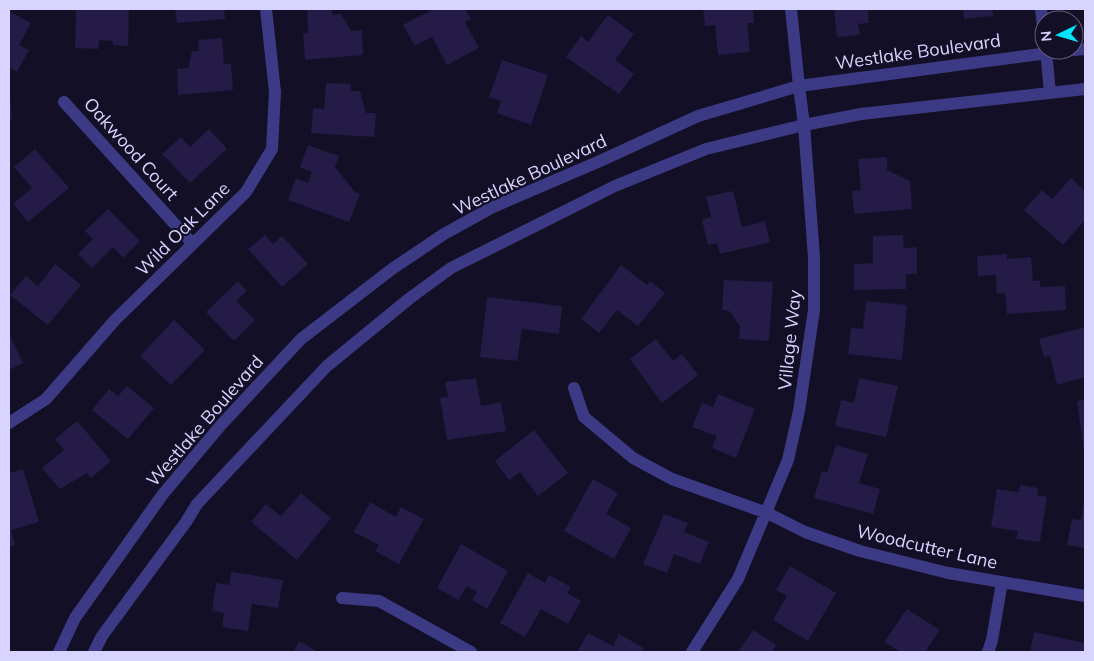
<svg xmlns="http://www.w3.org/2000/svg" width="1094" height="661" viewBox="0 0 1094 661" font-family="Mulish,sans-serif">
<style>
.building{fill:#241b47}
.lines{fill:none;stroke-linecap:round;stroke-linejoin:round}
.minor{stroke:#3d3a85;stroke-width:12}
.labels{text-anchor:middle;stroke-width:4.5;stroke-linejoin:round;paint-order:stroke}
.street-label{font-size:18px;fill:#d9d4ff;stroke:#130f26}
</style>
<rect width="100%" height="100%" fill="#130f26"/>
<path class="building" d="M76,9h53l-1,37 -15,-1v-4l-14,-1 -1,9 -23,-1z
M175,9h49l1,10 -48,4z
M307,9h25v6l9,-1 10,17 11,-1 1,25 -58,5 -2,-26 5,-1z
M434,9h31l6,10 -6,3 14,26 -32,17 -15,-28 -17,9 -12,-21z
M703,9h50l1,14h-7l3,29 -32,3 -3,-30 -10,1z
M834,9h34l1,14 -11,1 2,11 -23,2z
M963,9h29l1,7 -29,3z
M9,11l22,12 -12,22 10,5 -12,22 -8,-5z
M608,15l26,19 -19,26 19,14 -15,20 -53,-37 15,-21 7,6z
M222,38l2,26h7l2,26 -55,5 -1,-26 11,-1 4,-17h7l-1,-11z
M502,60l46,15 -17,50 -34,-12 4,-12 -12,-4z
M326,83l25,1 -1,7h10l6,22h10l-2,24 -63,-4 2,-25 11,1z
M9,97h1l2,22 -3,1z
M209,129l18,20 -37,34 -28,-29 19,-17 9,10z
M308,145l31,11 -4,11 20,25 5,2 -11,28 -61,-22 8,-22 12,5 4,-11 -12,-5z
M35,149l34,39 -41,34 -15,-18 19,-16 -18,-21z
M887,157v13l23,11 2,28 -58,5 -2,-23 9,-1 -3,-31z
M1071,178l14,13v29l-22,25 -39,-35 18,-20 10,9z
M733,191l9,36 23,-6 5,21 -50,12 -3,-11 -9,2 -6,-25 9,-3 -5,-20z
M108,209l32,32 -17,17 -10,-11 -21,21 -14,-14 15,-15 -8,-8z
M265,235l8,9 9,-8 26,28 -26,23 -34,-38z
M903,235l1,13 13,-1v27h-11v15l-52,1v-26l19,-1v-27z
M1007,254v5l24,-2 2,24h7v6l25,-1 1,24 -59,4 -2,-21 -8,1 -1,-19 -18,1 -1,-20z
M55,264l26,21 -33,40 -38,-30 16,-19 12,10z
M621,265l26,20 3,-4 15,12 -27,33 -21,-16 -18,23 -18,-14z
M724,280l49,2 -4,59 -30,-2 1,-13 -11,-15 -7,-1z
M238,281l9,10 -11,10 19,19 -21,21 -28,-29z
M487,297l75,9 -3,28 -37,-5 -5,32 -37,-4z
M866,301l41,4 -5,55 -54,-6 3,-26 12,1z
M174,320l31,30 -34,35 -31,-29z
M1085,327v50l-28,8 -7,-29 -6,1 -5,-18z
M9,334l14,29 -14,7z
M656,339l17,22 9,-7 16,21 -36,28 -32,-44z
M476,378l5,28 20,-4 5,29 -59,9 -7,-42 8,-1 -3,-15z
M859,378l39,8 -12,51 -51,-11 6,-26 13,3z
M127,386l27,22 -26,31 -36,-29 17,-21 9,7z
M718,394l37,15 -19,49 -24,-10 5,-12 -25,-9 10,-24 11,4z
M1085,400v53h-1l-7,-52z
M77,421l34,40 -20,17 -4,-5 -27,16 -18,-21 22,-18 -9,-11z
M534,430l34,43 -30,23 -18,-24 -11,8 -14,-19z
M836,445l32,9 -9,29 21,6 -7,25 -59,-16 8,-27 5,2z
M23,469l16,53 -28,8 4,15 -6,2v-74z
M593,479l25,14 -12,21 25,14 -17,31 -50,-28z
M1020,485l18,3 -1,7 10,2 -7,45 -24,-3 2,-8 -27,-4 6,-38 22,3z
M301,493l30,25 -34,42 -46,-38 15,-18 15,12z
M370,502l26,15 5,-10 23,12 -25,45 -24,-13 4,-6 -25,-13z
M1084,502l1,46 -18,-3 5,-26 9,1z
M664,514l24,9 -4,9 25,10 -9,22 -26,-10 -7,19 -24,-9z
M461,544l47,27 -21,38 -15,-9 5,-8 -10,-6 -9,14 -21,-12z
M790,566l46,27 -28,48 -35,-21 14,-24 -11,-6z
M231,572l52,8 -5,28 -26,-4 -4,27 -26,-4 2,-14 -12,-2 4,-28 13,2z
M528,573l17,10 4,-8 22,12 -4,6 14,8 -13,23 -27,-15 -16,28 -25,-14z
M907,609l33,21 -15,22h-24l-17,-10z
M753,630l23,15 -4,7h-34z
M1034,632l51,11v9h-55z
M588,633l25,13 6,-12 25,14 -2,4h-65z
M299,641l19,11h-25z"/>
<g class="lines">
<path class="minor" d="M1041,9l3,26
M1046,50l4,43
M1074,50l11,-1
M64,102l128,141
M574,388l10,29 49,41 39,21 95,34 38,19 55,19 88,22 137,23
M9,423l37,-24 69,-79 131,-128 26,-43 3,-57 -9,-83
M342,598l37,3 92,51
M59,652l16,-34 88,-124 58,-69 80,-86 91,-70 52,-35 49,-27 107,-46 98,-45 101,-30 272,-36
M94,652l8,-16 84,-114 11,-18 130,-138 83,-68 41,-30 164,-82 91,-37 98,-24 57,-11 224,-25
M692,652l46,-73 50,-119 11,-49 15,-101v-53l-10,-132 -5,-39 -8,-77
M988,652l4,-12 10,-58"/>
</g>
<g class="labels">
<g class="street-label">
<text transform="translate(918 52) rotate(-8)" y="6">Westlake Boulevard</text>
<text transform="translate(131 149) rotate(48)" y="6">Oakwood Court</text>
<text transform="translate(530 175) rotate(-25)" y="6">Westlake Boulevard</text>
<text transform="translate(183 229) rotate(-45)" y="6">Wild Oak Lane</text>
<text transform="translate(790 340) rotate(-84)" y="6">Village Way</text>
<text transform="translate(205 421) rotate(-49)" y="6">Westlake Boulevard</text>
<text transform="translate(927 547) rotate(13)" y="6">Woodcutter Lane</text>
</g>
</g>
<rect width="1094" height="661" fill="none" stroke="#d9d4ff" stroke-width="20"/>
<g transform="translate(1059 35) rotate(265)"><circle r="24" fill="#130f26" stroke="#625e7d"/>
<path d="M0-4L9 19L0 12L-9 19Z" fill="#00e5ff"/>
<text y="-8" font-size="14" font-weight="bold" text-anchor="middle" fill="#d9d4ff">N</text>
</g>
</svg>
